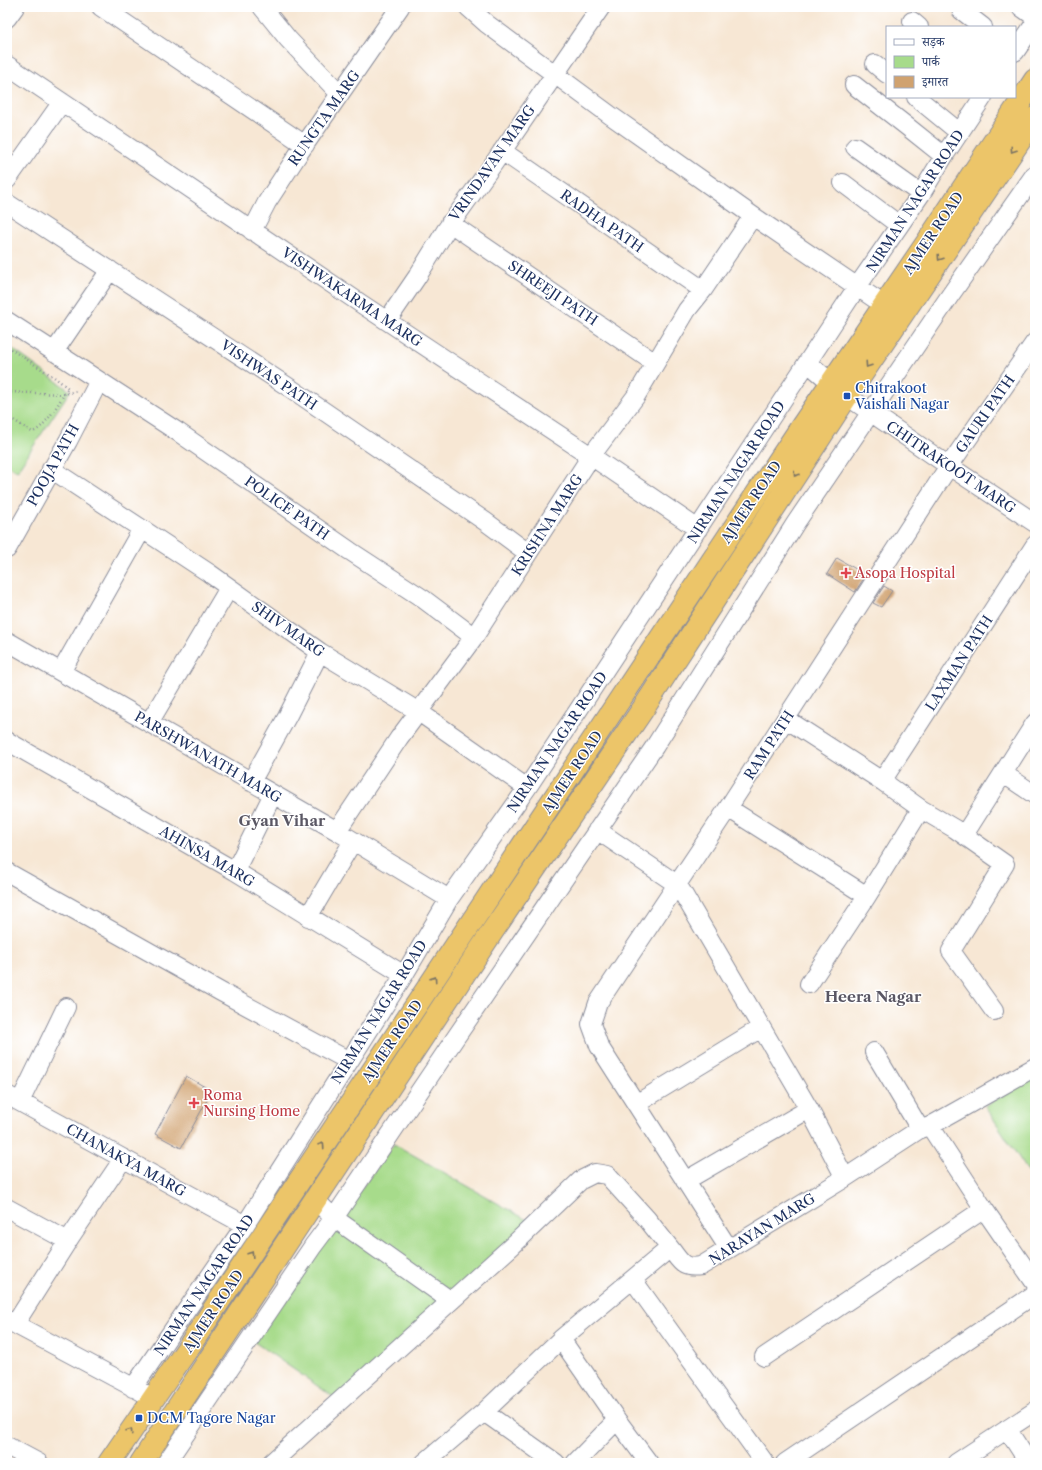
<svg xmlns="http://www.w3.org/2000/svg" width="1042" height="1470" viewBox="0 0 1042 1470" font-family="'Libre Caslon Text','Noto Serif Devanagari',serif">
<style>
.green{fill:#a7db8b;stroke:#618574}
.building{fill:#d0a26f}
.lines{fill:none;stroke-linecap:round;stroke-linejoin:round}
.minor-casing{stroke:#898b99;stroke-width:20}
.highway-casing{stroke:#898b99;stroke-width:24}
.path{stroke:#898b99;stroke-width:2.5;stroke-dasharray:1 3;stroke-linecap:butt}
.minor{stroke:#fff;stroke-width:18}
.highway{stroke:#ecc569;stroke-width:22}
.oneway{stroke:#797263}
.transit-dot{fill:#1a4fb4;stroke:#fff;stroke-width:1.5}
.health-dot{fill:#e0444e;stroke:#fff;stroke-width:1.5}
.labels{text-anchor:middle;stroke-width:3;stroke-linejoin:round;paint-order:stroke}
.street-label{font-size:14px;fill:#1b2f5e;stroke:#fff}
.transit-label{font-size:14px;fill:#164399;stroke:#fff;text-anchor:start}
.health-label{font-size:14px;fill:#be3a42;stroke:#fff;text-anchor:start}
.neighbourhood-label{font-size:15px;font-weight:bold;fill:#5a5764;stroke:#fff}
</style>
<rect width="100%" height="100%" fill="#fff"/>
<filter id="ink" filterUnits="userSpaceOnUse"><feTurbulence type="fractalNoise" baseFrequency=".025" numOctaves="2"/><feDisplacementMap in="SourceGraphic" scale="8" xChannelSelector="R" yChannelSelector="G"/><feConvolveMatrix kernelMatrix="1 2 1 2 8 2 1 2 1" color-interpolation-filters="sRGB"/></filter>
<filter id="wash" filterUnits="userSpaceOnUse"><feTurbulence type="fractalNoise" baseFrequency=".012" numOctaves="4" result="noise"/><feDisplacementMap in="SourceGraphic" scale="16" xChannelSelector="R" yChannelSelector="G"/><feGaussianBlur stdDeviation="0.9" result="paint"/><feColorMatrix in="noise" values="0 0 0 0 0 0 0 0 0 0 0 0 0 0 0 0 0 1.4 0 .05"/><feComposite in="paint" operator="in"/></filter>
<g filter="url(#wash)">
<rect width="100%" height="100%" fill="#f7e7d4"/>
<path class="green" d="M7,345l63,46 -53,80 -10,-6z
M1035,1076v106l-50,-76z
M394,1144l140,80 -195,177 -89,-62z"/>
<g id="blocks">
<path class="building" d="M837,558l29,17 -11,17 -28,-18z
M884,586l8,5 -11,16 -8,-4z
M186,1076l26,15 -31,57 -26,-14z"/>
</g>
</g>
<g filter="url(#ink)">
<use href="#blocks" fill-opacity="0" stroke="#898b99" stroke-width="1"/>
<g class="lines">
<g class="minor-casing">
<path id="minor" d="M101,7l204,138
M262,7l26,32 52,55
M468,7l19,17 123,91 143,101 131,89
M1021,7l14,10
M961,10l22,17
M7,18l8,-11
M912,21l7,6
M1015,52l20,-29
M875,64l12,10
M7,65l356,240 228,151 107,73
M854,85l55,43 35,28
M916,97l44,36
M855,147l66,47
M502,151l201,139
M7,180l55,-78
M843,183l56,42
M7,203l286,187 193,132 42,31
M450,223l205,140
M252,231l15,-29 32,-49 101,-146
M7,321l171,111 172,119 72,47 52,39
M387,321l30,-44 29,-47 48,-67 107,-156
M54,352l56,-82
M808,363l39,33 102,70 86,57
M51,469l158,104 111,79 99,60 108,76
M7,549l61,-108 31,-60
M7,641l330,190 112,68
M61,672l81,-143
M786,719l96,62 39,28 34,20 50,35 -54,87 43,60
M149,723l80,-135
M7,741l228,130 169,104
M1004,774l31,21
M882,781l153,-236
M251,782l36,-65 33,-65
M728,808l139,88 54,-87
M597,830l81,55 131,224 36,69
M337,831l62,-93 75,-101 117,-181 45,-60 51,-86 16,-20 50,-74
M964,835l71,-112
M235,871l38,-77
M7,872l214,120 128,69
M308,917l45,-76
M809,984l58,-88
M874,1052l46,77
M7,1095l238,130
M20,1102l46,-95
M636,1104l125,-76
M930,1126l54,83 51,74
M685,1181l124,-72
M315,1200l19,18 117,83
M7,1208l61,33
M729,1249l-130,-203 -8,-22 7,-21 130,-195 221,-342 86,-124
M633,1280l132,183
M7,1320l137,73
M15,1324l56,-88 52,-77
M561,1339l56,81 32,43
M764,1357l220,-148
M133,1388l112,-163 159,-250 45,-76 78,-111 330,-501 64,-93 23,-38 39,-59
M484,1412l72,51
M1007,1429l22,34
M7,1446l32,17
M166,1463l147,-217 21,-28 120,-178 201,-294 140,-222 154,-227 86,-123
M271,1463l241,-217 69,-66 14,-7 12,2 40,44 23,29
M424,1463l60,-51 77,-73 109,-91c11,14 12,21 31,18l144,-88 75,-49 10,-3 105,-59
M575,1463l42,-43
M785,1463l250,-169
M956,1463l79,-52"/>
</g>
<g class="highway-casing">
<path id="highway" d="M109,1463l79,-115 614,-922 124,-182 109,-164
M141,1463l351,-531 151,-223 204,-313 188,-278"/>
</g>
<path class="path" d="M7,347l47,30 14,11c-7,11 -23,41 -36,44l-20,-13 -5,8
M7,392l57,2 13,-3"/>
<use href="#minor" class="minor"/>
<use href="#highway" class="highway"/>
</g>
<defs><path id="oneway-chevron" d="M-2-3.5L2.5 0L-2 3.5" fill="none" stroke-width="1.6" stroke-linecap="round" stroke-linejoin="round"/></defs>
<g class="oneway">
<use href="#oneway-chevron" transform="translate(1013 150) rotate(124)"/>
<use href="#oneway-chevron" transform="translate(940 258) rotate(124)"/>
<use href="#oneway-chevron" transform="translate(868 365) rotate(124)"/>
<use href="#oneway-chevron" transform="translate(796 474) rotate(123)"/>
<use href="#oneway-chevron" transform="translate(434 979) rotate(-56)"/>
<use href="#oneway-chevron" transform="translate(322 1145) rotate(-56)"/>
<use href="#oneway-chevron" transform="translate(251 1254) rotate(-56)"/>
<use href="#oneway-chevron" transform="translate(130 1431) rotate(-56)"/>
</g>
</g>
<g class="transit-dot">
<rect x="843" y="392" width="8" height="8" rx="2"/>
<rect x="135" y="1414" width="8" height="8" rx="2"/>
</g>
<g class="health-dot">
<path d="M844 567h4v4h4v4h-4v4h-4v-4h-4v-4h4z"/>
<path d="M192 1097h4v4h4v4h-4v4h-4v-4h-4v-4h4z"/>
</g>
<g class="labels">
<g class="street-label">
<text transform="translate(324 118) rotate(-55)" y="5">RUNGTA MARG</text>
<text transform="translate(492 163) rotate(-55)" y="5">VRINDAVAN MARG</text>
<text transform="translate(915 201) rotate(-57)" y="5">NIRMAN NAGAR ROAD</text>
<text transform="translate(602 221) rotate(35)" y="5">RADHA PATH</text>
<text transform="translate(933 233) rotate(-56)" y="5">AJMER ROAD</text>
<text transform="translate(553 293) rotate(34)" y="5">SHREEJI PATH</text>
<text transform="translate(352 297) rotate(34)" y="5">VISHWAKARMA MARG</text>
<text transform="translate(269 375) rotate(34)" y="5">VISHWAS PATH</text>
<text transform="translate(985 414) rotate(-55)" y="5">GAURI PATH</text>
<text transform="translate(53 465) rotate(-61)" y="5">POOJA PATH</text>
<text transform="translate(951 467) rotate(34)" y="5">CHITRAKOOT MARG</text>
<text transform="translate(736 472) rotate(-57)" y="5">NIRMAN NAGAR ROAD</text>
<text transform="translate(751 502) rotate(-56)" y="5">AJMER ROAD</text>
<text transform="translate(287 508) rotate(35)" y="5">POLICE PATH</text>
<text transform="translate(547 525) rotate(-57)" y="5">KRISHNA MARG</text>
<text transform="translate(288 629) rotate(35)" y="5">SHIV MARG</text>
<text transform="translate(959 663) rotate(-57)" y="5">LAXMAN PATH</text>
<text transform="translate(557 742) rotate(-56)" y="5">NIRMAN NAGAR ROAD</text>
<text transform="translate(769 745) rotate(-57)" y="5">RAM PATH</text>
<text transform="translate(208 757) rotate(30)" y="5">PARSHWANATH MARG</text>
<text transform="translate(572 772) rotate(-56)" y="5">AJMER ROAD</text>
<text transform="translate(207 856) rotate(30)" y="5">AHINSA MARG</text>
<text transform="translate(379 1012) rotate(-58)" y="5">NIRMAN NAGAR ROAD</text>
<text transform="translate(392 1041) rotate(-56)" y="5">AJMER ROAD</text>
<text transform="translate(126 1160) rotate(29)" y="5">CHANAKYA MARG</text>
<text transform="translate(762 1229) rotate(-32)" y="5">NARAYAN MARG</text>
<text transform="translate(204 1285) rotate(-56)" y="5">NIRMAN NAGAR ROAD</text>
<text transform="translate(213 1311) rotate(-56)" y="5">AJMER ROAD</text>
</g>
<g class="transit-label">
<text x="855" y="393">Chitrakoot<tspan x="855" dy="16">Vaishali Nagar</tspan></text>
<text x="147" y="1423">DCM Tagore Nagar</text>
</g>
<g class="health-label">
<text x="855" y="578">Asopa Hospital</text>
<text x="203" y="1100">Roma<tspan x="203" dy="16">Nursing Home</tspan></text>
</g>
<g class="neighbourhood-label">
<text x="282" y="826">Gyan Vihar</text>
<text x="873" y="1002">Heera Nagar</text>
</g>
</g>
<rect width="1042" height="1470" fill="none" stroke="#fff" stroke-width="24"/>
<rect x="886" y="26" width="130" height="72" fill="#ffffff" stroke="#a4acbf"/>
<rect x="894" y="39" width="20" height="6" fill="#ffffff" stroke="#a4acbf"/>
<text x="922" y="46" font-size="12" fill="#1b2f5e">सड़क</text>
<rect x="894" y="56" width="20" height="12" fill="#a7db8b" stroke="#a4acbf"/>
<text x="922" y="66" font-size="12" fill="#1b2f5e">पार्क</text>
<rect x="894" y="76" width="20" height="12" fill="#d0a26f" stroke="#a4acbf"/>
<text x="922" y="86" font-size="12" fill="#1b2f5e">इमारत</text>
</svg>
